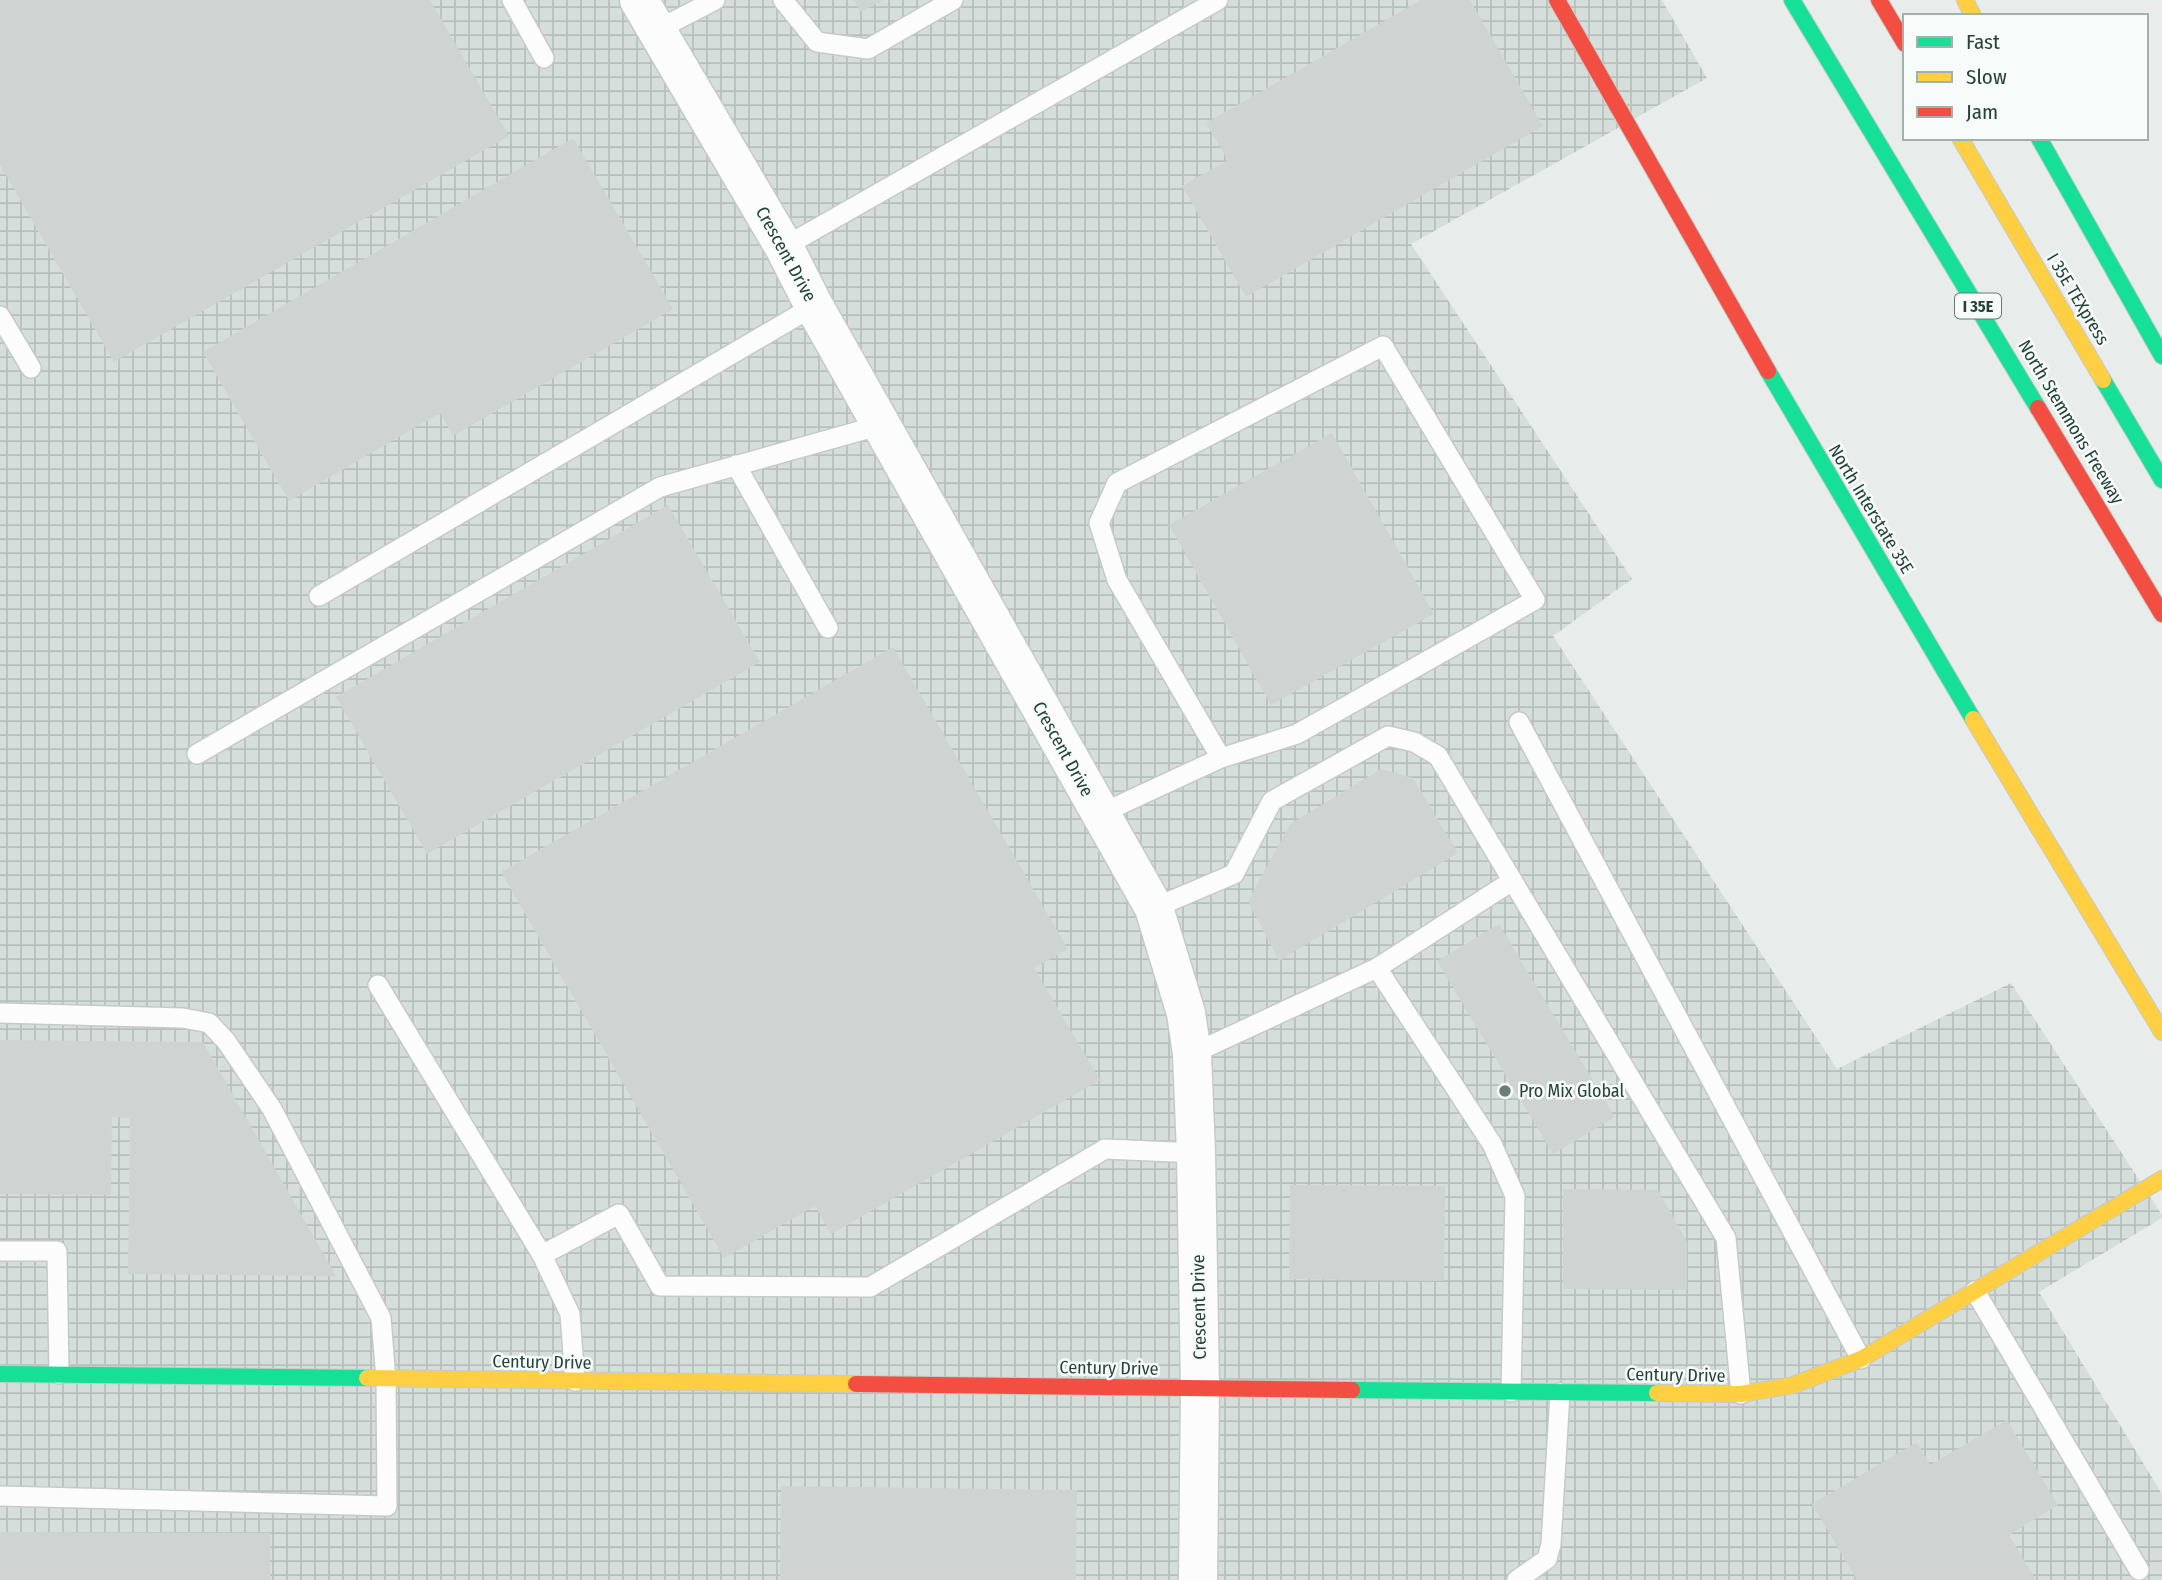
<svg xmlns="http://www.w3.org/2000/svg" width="2162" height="1580" viewBox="0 0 2162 1580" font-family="'Fira Sans Condensed',sans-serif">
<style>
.industrial{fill:url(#industrial-grid)}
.building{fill:#cfd4d2}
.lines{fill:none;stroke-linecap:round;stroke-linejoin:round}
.lane-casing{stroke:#c5cac8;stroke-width:22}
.street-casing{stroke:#c5cac8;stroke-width:41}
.fast-casing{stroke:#c3cbc8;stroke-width:18}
.slow-casing{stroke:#c3cbc8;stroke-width:18}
.jam-casing{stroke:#c3cbc8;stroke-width:18}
.lane{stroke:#fcfcfc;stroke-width:19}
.street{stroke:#fcfcfc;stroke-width:38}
.fast{stroke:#16e098;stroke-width:16}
.slow{stroke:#ffcf43;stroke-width:16}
.jam{stroke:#f24e42;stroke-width:16}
.poi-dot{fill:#697e78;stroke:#f7fbf9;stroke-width:2.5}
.labels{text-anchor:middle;stroke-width:5;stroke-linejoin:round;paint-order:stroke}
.shield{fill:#f7fbf9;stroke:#637a73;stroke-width:2}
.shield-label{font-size:16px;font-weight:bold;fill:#24423a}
.street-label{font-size:18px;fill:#24423a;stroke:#f7fbf9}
.poi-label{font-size:18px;fill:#24423a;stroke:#f7fbf9;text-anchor:start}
</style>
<defs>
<pattern id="industrial-grid" width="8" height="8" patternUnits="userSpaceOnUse" patternTransform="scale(1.75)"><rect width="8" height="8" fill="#d6dedb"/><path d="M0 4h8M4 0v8" fill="none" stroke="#b8c0bd"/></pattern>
</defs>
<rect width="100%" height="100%" fill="#e8edeb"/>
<path class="industrial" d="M0,0h1662l45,78 -296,166 221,335 -79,57 284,433 174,-86 151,232v3l-123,74 123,202v86h-2162z"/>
<path class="building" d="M0,0h430l79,136 -395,226 -114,-197z
M854,0h29l-22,12z
M1421,0h49l73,126 -297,171 -64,-111 46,-26 -22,-37z
M573,138l100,171 -220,127 -13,-23 -151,88 -86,-149z
M1332,433l102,181 -163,91 -102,-180z
M668,505l92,157 -333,192 -91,-157z
M893,647l175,302 -34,19 66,112 -269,154 -16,-28 -91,52 -223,-386z
M1381,769l32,9 45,75 -179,108 -31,-60 42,-77z
M1499,924l116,193 -62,37 -116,-193z
M0,1040l203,2 133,234 -208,-2 2,-156 -18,-1 -1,78 -111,-1z
M1290,1185l155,1 -1,95 -155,-2z
M1563,1189l95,1 29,52v48l-124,-1z
M2007,1420l51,85 -49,30 27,45h-179l-45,-76 105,-62 13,23z
M781,1486l296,4 -1,90h-296z
M0,1532l270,1v47h-270z"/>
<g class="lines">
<g class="lane-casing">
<path id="lane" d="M512,0l32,58
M783,0l34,42 51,7 85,-49
M657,30l58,-30
M784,247l434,-247
M0,316l31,52
M736,465l92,163
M319,596l495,-290
M1519,722l342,637
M197,754l463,-267 221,-62
M1100,814l121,-56 76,-24 238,-134 -152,-254 -266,137 -18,40 18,57 104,178
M1154,908l80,-34 38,-73 116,-65 26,6 24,14 288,482 15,156
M1377,968l135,-87
M378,985l164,270
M0,1013l183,5 26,5 17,18 46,68 109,209 5,61 1,127 -387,-10
M1192,1054l185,-86 115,176 23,52 -4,196
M0,1251h57l2,123
M1975,1291l164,279
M575,1381l-5,-67 -28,-59 77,-41 41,72 210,1 235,-138 91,4
M1517,1580l30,-21 4,-15 9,-151"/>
</g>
<g class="street-casing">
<path id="street" d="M639,0l145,247 30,59 340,602 32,105 6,41 4,99 4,235 -2,192"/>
</g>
<g class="fast-casing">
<path id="fast" d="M1792,0l246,408
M2039,138l123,218
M1768,371l205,348
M2103,380l59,100
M0,1374l367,4
M1352,1390l305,3"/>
</g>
<g class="slow-casing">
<path id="slow" d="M1965,0l8,16
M1960,138l143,242
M1973,719l189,313
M367,1378l489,6
M1657,1393l84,1 52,-9 68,-26 301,-180"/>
</g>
<g class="jam-casing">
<path id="jam" d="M1557,0l211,371
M1879,0l26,44
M2038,408l124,206
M856,1384l496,6"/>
</g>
<use href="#lane" class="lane"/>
<use href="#street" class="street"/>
<use href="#fast" class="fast"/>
<use href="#slow" class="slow"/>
<use href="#jam" class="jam"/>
</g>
<circle class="poi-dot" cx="1505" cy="1091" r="7"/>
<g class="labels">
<rect class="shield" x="1955" y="293.5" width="46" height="25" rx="5"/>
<g class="shield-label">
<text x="1978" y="312">I 35E</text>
</g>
<g class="street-label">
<text transform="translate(786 254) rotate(61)" y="6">Crescent Drive</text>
<text transform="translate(2078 299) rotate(59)" y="6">I 35E TEXpress</text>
<text transform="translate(2071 422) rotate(59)" y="6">North Stemmons Freeway</text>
<text transform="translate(1871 509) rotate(59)" y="6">North Interstate 35E</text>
<text transform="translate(1063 749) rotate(61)" y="6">Crescent Drive</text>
<text transform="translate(1199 1307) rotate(-91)" y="6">Crescent Drive</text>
<text transform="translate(542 1362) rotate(1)" y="6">Century Drive</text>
<text transform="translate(1109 1368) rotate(1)" y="6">Century Drive</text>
<text transform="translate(1676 1375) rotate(1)" y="6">Century Drive</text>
</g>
<g class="poi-label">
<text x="1519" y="1097">Pro Mix Global</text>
</g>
</g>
<rect x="1903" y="14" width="245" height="126" fill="#f7fbf9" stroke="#a3b1ad" stroke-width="2"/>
<rect x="1917" y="37" width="35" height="10" fill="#16e098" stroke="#a3b1ad" stroke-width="2"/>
<text x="1966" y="49" font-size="21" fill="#24423a">Fast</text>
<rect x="1917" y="72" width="35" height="10" fill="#ffcf43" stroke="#a3b1ad" stroke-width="2"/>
<text x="1966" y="84" font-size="21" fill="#24423a">Slow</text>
<rect x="1917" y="107" width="35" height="10" fill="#f24e42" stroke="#a3b1ad" stroke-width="2"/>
<text x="1966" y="119" font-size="21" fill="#24423a">Jam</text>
</svg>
